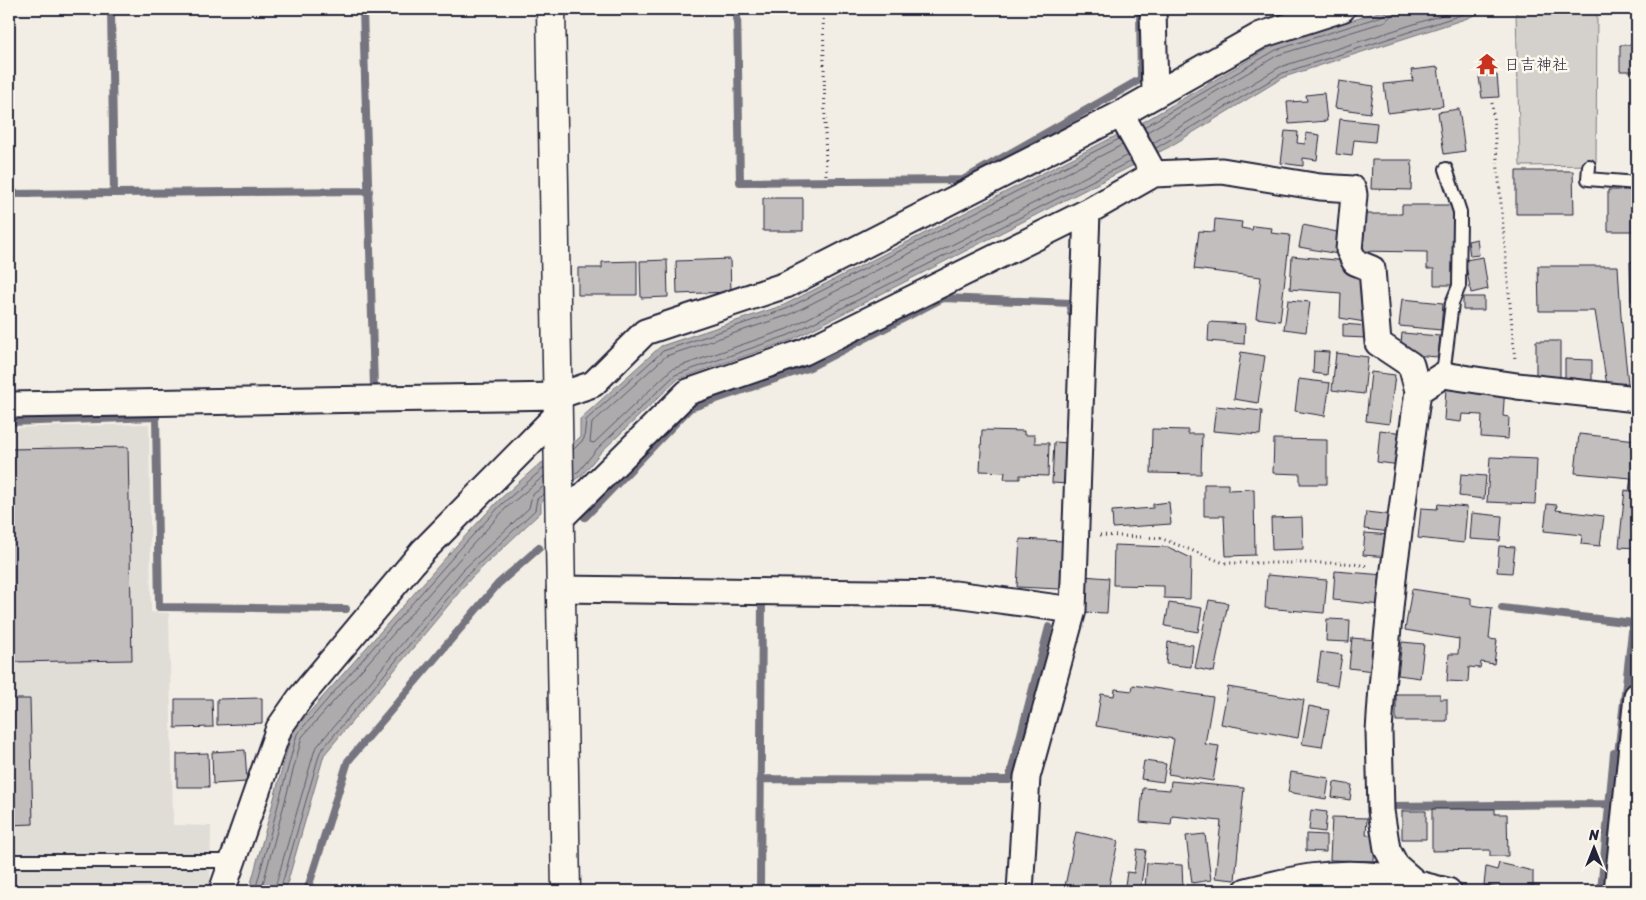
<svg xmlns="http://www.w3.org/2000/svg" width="1646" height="900" viewBox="0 0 1646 900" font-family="Sriracha,'Klee One',sans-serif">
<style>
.built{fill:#e0dcd6}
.green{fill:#d4d1cc;stroke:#7b7a84}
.water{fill:#aeabad;stroke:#76747f}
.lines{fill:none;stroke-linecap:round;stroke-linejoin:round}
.shore{stroke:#5a5969;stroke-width:1}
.stream{stroke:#76747f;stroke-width:8}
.building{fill:#c2bebe;stroke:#22223b}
.service-casing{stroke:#22223b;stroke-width:16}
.minor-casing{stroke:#22223b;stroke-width:29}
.tertiary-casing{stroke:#22223b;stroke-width:31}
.path{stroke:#22223b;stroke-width:3;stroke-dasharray:1 4;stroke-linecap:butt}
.service{stroke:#fbf7ec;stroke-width:12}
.minor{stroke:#fbf7ec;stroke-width:25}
.tertiary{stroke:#fbf7ec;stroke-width:28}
.labels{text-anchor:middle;stroke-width:5;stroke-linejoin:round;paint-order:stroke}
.poi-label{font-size:16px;fill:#22223b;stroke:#fbf7ec;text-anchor:start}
</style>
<rect width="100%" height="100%" fill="#f2eee5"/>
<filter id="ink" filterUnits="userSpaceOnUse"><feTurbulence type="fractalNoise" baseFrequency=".02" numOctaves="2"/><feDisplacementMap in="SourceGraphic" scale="10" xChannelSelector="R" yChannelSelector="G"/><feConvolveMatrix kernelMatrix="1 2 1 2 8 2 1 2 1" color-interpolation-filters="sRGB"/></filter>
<g filter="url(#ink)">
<path class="built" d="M149,424l2,188 18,1 4,212 38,1 -1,65h-201v-463z"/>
<path class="green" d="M1525,9h72l-1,156 -76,1 -4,-154z"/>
<path class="water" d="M1388,9h101l-24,10 -181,58 -115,70 -378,193 -113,39 -77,73 -19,23 -41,27v10l-70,66 -147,177 -39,136h-36l43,-159 164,-186 43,-46 39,-35 33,-19 9,-9v-18l81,-73 123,-41 361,-184 129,-76z"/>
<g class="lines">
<path class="shore" d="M1144,127l132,-77 106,-34 3,-3 1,-4
M1147,132l131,-77 106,-33 7,-6 1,-7
M1153,143l127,-76 181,-58
M1122,145l-333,170 -123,41 -74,67 -2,19 4,1 78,-74 115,-40 341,-174
M1156,148l127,-75 181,-59 13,-5
M573,450l11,-11 2,-19 77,-69 123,-42 333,-170
M574,474l5,-3 18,-22 78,-74 114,-40 342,-174
M255,891l42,-157 163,-185 42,-45 42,-36
M261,891l41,-154 162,-183 42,-46 38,-32
M274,891l41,-142 148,-179 66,-62 3,-13 12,-9
M280,891l40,-139 147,-177 68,-65 2,-11 7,-5"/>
<path class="stream" d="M363,9l11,378
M737,9l3,173 223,-2 178,-101 -1,-70
M114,193l255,-2
M9,194l105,-1 -3,-184
M9,422l147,-5 3,190 187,2
M585,517l105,-109 120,-41 133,-69 128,5v10
M1502,608l131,15 -15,131
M760,779l249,1 40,-153
M1389,806l221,-2
M307,891l41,-130 150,-177 41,-36
M760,891l2,-292
M1601,891l13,-138 4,1"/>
</g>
<path class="building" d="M1620,45h17v34v-8h-17z
M1491,59l1,10 -11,1 -1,-10z
M1438,67l5,39 -55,7 -4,-29 29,-3 -2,-11z
M1497,75l2,22 -17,1 -3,-21z
M1339,81l35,5 -4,27 -35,-5z
M1324,93l3,28 -38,3 -2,-22 20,-1 -1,-6z
M1459,109l6,42 -21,3 -6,-42z
M1340,119l37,4 -2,19 -21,-2 -2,16 -16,-2z
M1285,131l13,1 -1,11 8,1 1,-11 14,2 -3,25 -14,-2v8l-22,-3z
M1372,160h40l-1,30 -40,-1z
M1516,171h57l1,43h-58z
M1608,190h25v41h-25z
M763,198h40v33h-40z
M1402,205h52l-1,80h-19v-16h-7v-17l-74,-1v-37h49z
M1215,219l27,3 -1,6 11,2 1,-4 19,2 -1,5 19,2 -10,86 -24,-3 5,-41 -67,-8 5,-38 15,1z
M1303,225l39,8 -4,21 -39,-7z
M1477,239l2,16 -9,1 -2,-15z
M1292,256l55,5 -1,9 23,2 -4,50 -25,-4 1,-25 -51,-4z
M1483,257l5,32 -17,4 -6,-33z
M730,259l1,33 -54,2 -1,-33z
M667,260l1,37 -27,1 -1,-37z
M637,261v34h-59v-27h24v-6z
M1630,262h7v39h-6z
M1538,266h80l3,50 7,67 -21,2 -12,-74h-56z
M1463,297h21v13h-21z
M1402,299l41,4 -2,27 -42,-4z
M1288,300l22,2 -4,30 -22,-3z
M1209,322l36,2 -1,20 -36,-3z
M1343,324l25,2 -1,12 -24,-1z
M1402,333l38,3 -2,21 -38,-3z
M1536,341h24v36h-24z
M1314,351l15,1 -2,23 -14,-2z
M1241,352l24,4 -7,47 -24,-4z
M1336,353l32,4 -4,37 -32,-4z
M1565,359l27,1v22l-27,-1z
M1371,372l24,3 -6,49 -23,-3z
M1299,379l31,4 -5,33 -30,-5z
M1505,386l-2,30 6,1 -1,22 -27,-2 1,-22 -20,-1 -1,8 -17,-2 2,-32z
M1216,406l46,5 -2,24 -47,-4z
M1634,412l3,1v13l-4,-1z
M1152,429l36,1v4h14l-1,40 -50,-1z
M982,430l42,1v4h11v8h14l-1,33 -28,-1v4h-16l1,-7 -25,-1z
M1380,430l24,3 -4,32 -23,-3z
M1579,434l58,6v108l-18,-1 6,-57 4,1 2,-13 -56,-5z
M1274,439l53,1v44h-27v-10l-27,-1z
M1054,442l16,1 -2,41 -16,-1z
M128,447l4,213 -123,2v-213z
M1490,457l47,2 -2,45 -48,-2z
M1461,474l25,2 -2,23 -25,-3z
M1204,484h24v6l26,-1 1,66 -29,1 -2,-40h-20z
M1169,502l2,22 -58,4 -1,-17 41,-3v-4z
M1438,504l29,3 -3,36 -46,-5 3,-30 16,1z
M1547,504l10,1 -1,5 48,6 -4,30 -19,-2 1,-9 -38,-4z
M1366,512l27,3 -2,17 -27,-3z
M1472,513l30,3 -2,25 -30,-2z
M1302,517l1,32 -31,1 -1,-32z
M1365,533l27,2 -2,22 -27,-2z
M1020,539l43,2 -3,48 -43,-2z
M1114,545l54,2 23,11 -1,41 -26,-1v-12l-51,-1z
M1499,546l16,1 -3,26 -15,-1z
M1335,571l49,4 -3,30 -48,-5z
M1267,575l60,5 -3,33 -59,-5z
M1083,576l26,2 -2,35 -26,-1z
M1412,589l59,9v7l21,3 -3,31 8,1 -3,24 -13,-2 -1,6 -11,-1 -1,15 -21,-1 2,-27h9l1,-15 -54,-9z
M1209,600l19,3 -14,69 -19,-4z
M1169,603l33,5 -4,24 -33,-6z
M1327,619l23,1 -1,22 -23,-1z
M1352,638l24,2 -3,31 -24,-3z
M1168,642l25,3 -2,22 -25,-3z
M1402,642l22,2 -4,34 -22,-3z
M1321,652l21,3 -5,31 -20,-4z
M1133,685l80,12 -8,47 14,2 -6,35 -45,-7 6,-35 -78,-13 5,-32 13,2 1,-7 17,2z
M1228,687l76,13 -6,38 -77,-14z
M1396,694h44v5h7v22h-51z
M262,698v25l-45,2v-26z
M9,699h21l3,125 -24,1z
M175,699h37l1,28 -38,1z
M1309,706l20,4 -7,37 -20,-3z
M245,750l2,32 -34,2 -1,-32z
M208,753l1,34h-32v-33z
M1144,761l22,3 -3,18 -22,-3z
M1291,772l38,6 -3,21 -38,-7z
M1171,781l73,7 -9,92 -20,-2 6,-57 -49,-5 -1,9 -31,-3 3,-34 27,2z
M1334,782l18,3 -2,15 -18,-3z
M1432,809h63v5h12l1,42h-18v-6l-58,1z
M1311,810l16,2 -2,20 -16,-2z
M1402,811h24v28h-24z
M1332,817l35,1 -1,17h9l-1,26 -44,-1z
M1076,832l42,9 -10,50h-44z
M1205,834l6,46 -19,3 -6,-47z
M1306,834l20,1v17l-20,-1z
M1137,849l9,1 -6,41h-16l3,-19 7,1z
M1147,863l35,2 1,24 -38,-1z
M1499,863l34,8v20h-22l-27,-6 2,-18 11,3z
M1632,876h5v12h-5z"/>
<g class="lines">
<g class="service-casing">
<path id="service" d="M1589,166l-1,13 49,4
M1443,375l9,-72 7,-17 1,-65v-9l-14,-43
M9,861h223"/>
</g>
<g class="minor-casing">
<path id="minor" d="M1153,9l2,85
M1121,114l33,60
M9,405l549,-9 35,-12 52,-52 141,-47 335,-171 140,-79 81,-26
M559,520l129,-128 116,-40 283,-140 67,-38 68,-3 98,16 33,2 1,6 -5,55 6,12 17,7 6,74 33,22 7,26
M560,589l395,5 118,16
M1418,885l-22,-19 -9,-17 -6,-38 -2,-80 3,-44 12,-118 24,-178 25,-16 74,11 120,13
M222,891l57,-163 21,-30 123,-147 135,-137
M1020,891l7,-114 46,-167 14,-398
M1246,891c47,-12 84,-21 134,-15 22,2 45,11 68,15
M1617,891l20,-195"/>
</g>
<g class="tertiary-casing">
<path id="tertiary" d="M551,9l15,882"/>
</g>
<path class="path" d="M823,9l3,168
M1492,103l23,257
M1100,535l60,3 64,25h121l24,3"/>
<use href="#service" class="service"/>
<use href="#minor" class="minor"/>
<use href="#tertiary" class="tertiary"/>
</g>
</g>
<defs>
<g id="temple-bare" transform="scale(1.725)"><path d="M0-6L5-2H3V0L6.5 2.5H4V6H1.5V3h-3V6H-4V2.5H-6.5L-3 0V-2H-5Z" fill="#c8321e" stroke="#fbf7ec" stroke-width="2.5" paint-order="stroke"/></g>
</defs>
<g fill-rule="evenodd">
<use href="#temple-bare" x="1487" y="64"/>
</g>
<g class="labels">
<g class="poi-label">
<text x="1504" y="70">日吉神社</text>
</g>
</g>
<rect width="1646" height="900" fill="none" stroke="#fbf7ec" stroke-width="30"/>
<rect x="15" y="15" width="1616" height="870" fill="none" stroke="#22223b" stroke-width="2" filter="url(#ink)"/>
<g transform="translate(1594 848)" stroke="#fbf7ec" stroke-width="4" paint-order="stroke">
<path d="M0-4L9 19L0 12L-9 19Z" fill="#22223b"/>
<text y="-8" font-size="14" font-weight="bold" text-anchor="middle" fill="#22223b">N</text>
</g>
</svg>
